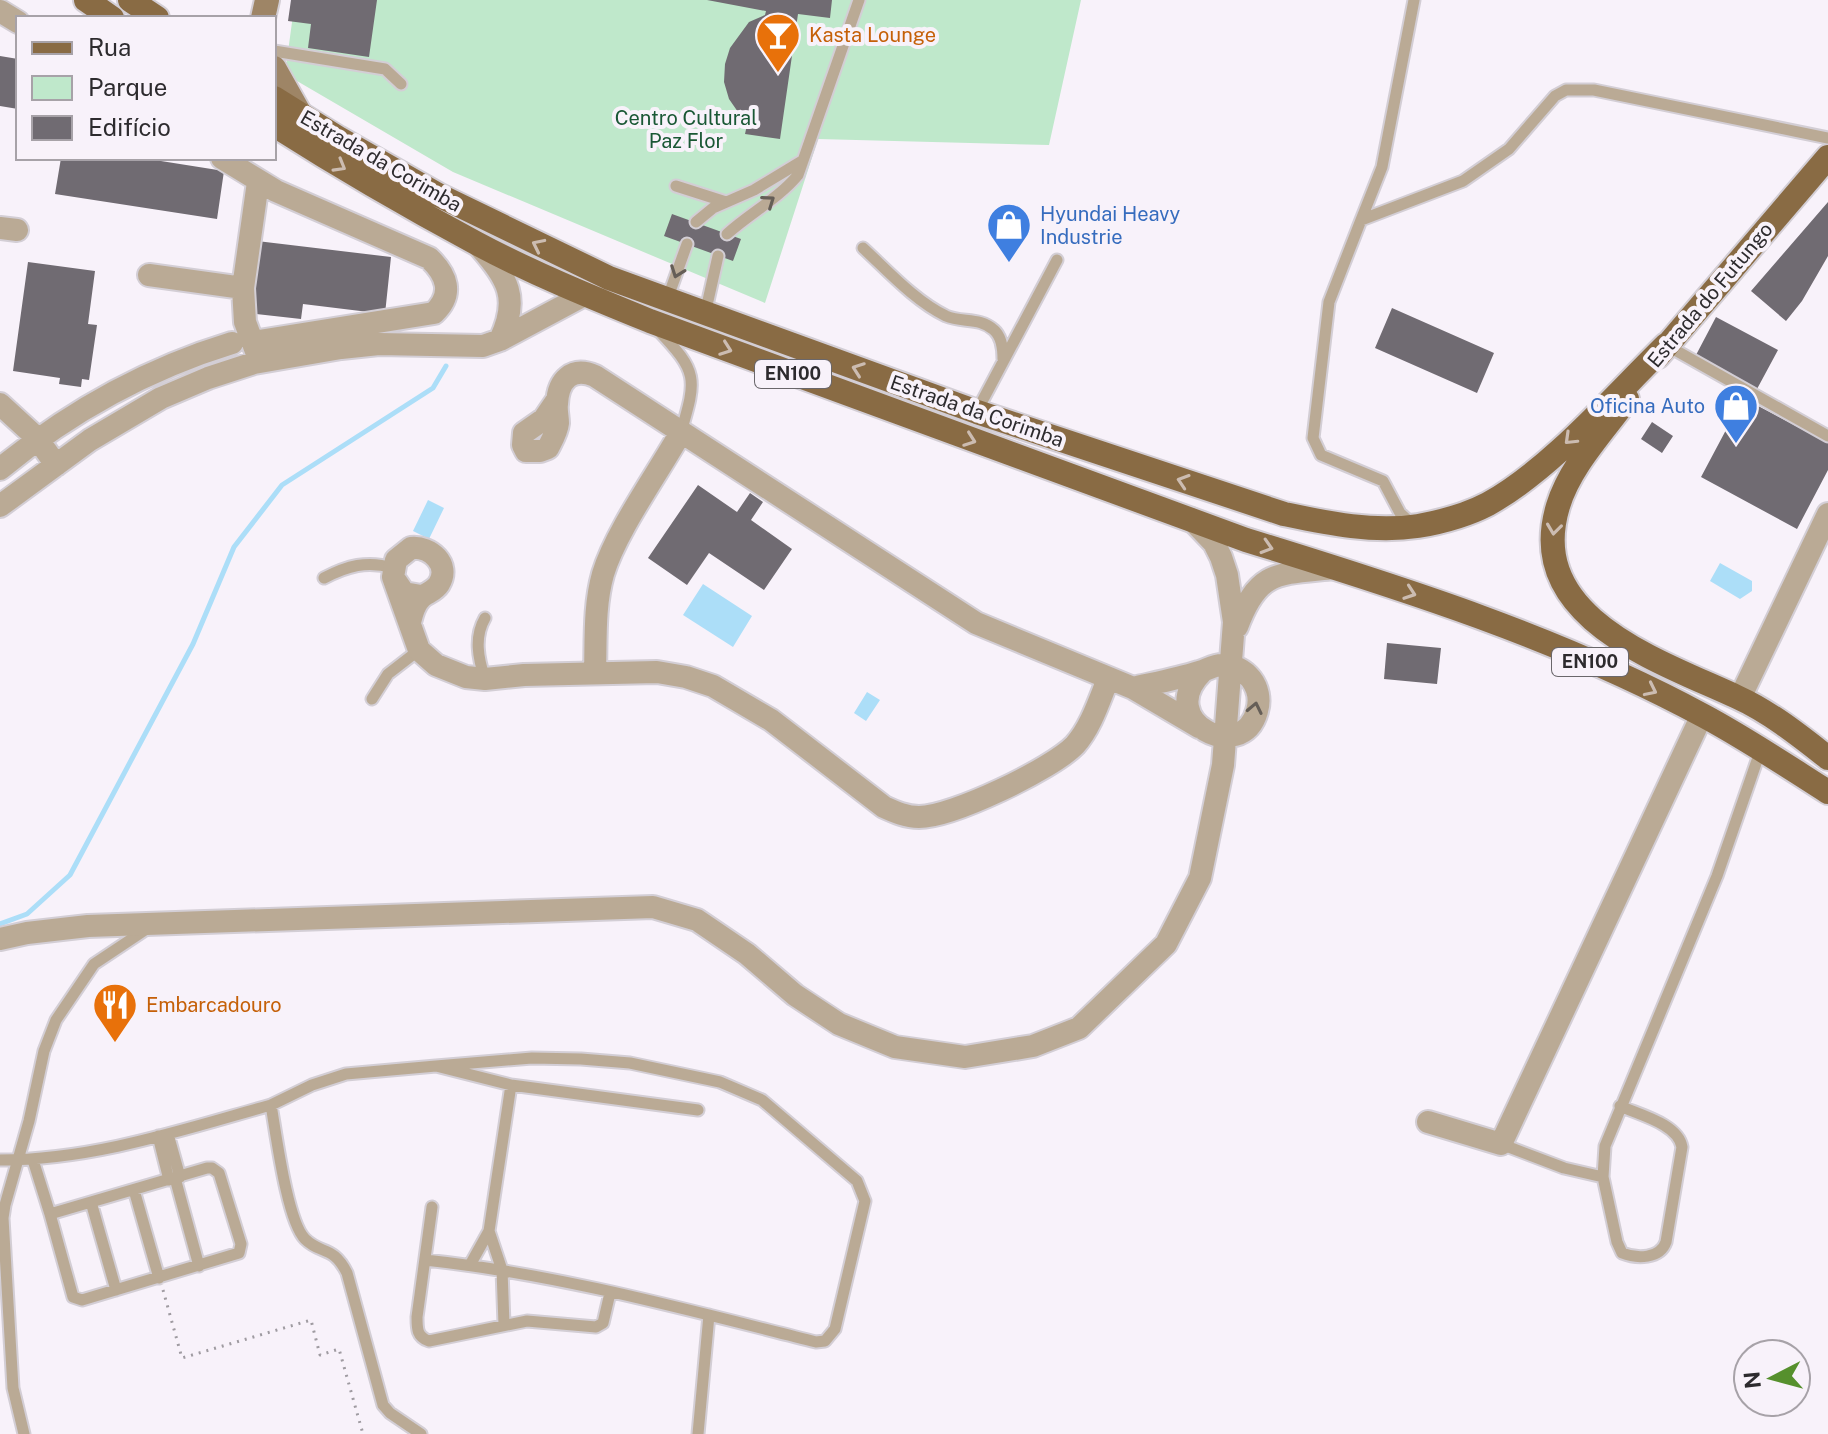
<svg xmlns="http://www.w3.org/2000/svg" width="1828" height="1434" viewBox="0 0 1828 1434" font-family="'Public Sans',sans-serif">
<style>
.green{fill:#bfe8cb}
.water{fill:#acdef8}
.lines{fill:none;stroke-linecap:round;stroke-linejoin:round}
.stream{stroke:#acdef8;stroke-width:5}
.building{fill:#706b72}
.lane-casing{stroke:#d3ced5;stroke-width:15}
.street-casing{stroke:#d3ced5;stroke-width:26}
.secondary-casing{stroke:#d3ced5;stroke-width:28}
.primary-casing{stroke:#d3ced5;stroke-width:28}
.path{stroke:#9f9ba1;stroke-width:3;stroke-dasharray:2 6;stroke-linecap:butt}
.lane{stroke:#baaa95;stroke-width:11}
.street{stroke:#baaa95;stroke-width:22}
.secondary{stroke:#9e8566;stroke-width:24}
.primary{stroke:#896b44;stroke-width:24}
.oneway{stroke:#ccbcb1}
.oneway2{stroke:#655e57}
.labels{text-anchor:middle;stroke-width:8;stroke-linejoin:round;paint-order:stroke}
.shield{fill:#f8f2fa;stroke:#6a676b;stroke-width:2}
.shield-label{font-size:18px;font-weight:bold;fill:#2d2b2e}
.food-label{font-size:20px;fill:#c56008;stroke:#f8f2fa;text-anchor:start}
.park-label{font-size:20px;fill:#1a5835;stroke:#f8f2fa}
.street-label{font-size:20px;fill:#2d2b2e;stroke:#f8f2fa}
.shop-label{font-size:20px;fill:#366cbe;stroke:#f8f2fa;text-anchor:start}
</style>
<rect width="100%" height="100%" fill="#f8f2fa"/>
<path class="green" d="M295,0h786l-32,145 -231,-6 -53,164 -312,-131 -168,-98z"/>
<path class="water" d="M428,500l16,8 -15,31 -16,-8z
M1720,563l32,18v10l-12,8 -30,-18z
M703,584l49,32 -19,31 -50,-32z
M867,692l13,8 -14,21 -12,-8z"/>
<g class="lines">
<path class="stream" d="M0,924l27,-10 43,-39 123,-231 41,-97 48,-62 151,-97 13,-22"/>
</g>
<path class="building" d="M291,0h86l-8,57 -61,-9 3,-24 -23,-3z
M707,0h125l-2,18 -32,-4 -18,125 -35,-5 2,-9 -18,-26 -5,-17 1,-18 5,-16 19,-26 16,-7 1,-4z
M0,56l18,3v50l-18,-3z
M61,158h81l82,13 -7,48 -162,-25z
M1828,202v54l-26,45 -16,20 -35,-30z
M672,214l69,25 -8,22 -69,-25z
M257,241l134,16 -6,57 -82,-10 -2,15 -53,-6z
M28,262l67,9 -7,53 9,1 -8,55 -7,-1 -1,8 -22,-3 1,-6 -47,-7z
M1392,308l102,45 -17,40 -102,-45z
M1716,317l62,33 -21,39 -61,-34z
M1743,398l85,45v27l-31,59 -96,-52z
M1652,422l21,14 -11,17 -21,-14z
M698,485l39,27 13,-19 13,9 -12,18 41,29 -28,41 -55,-37 -22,32 -39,-27z
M1387,643l54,5 -4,36 -53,-5z"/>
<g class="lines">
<g class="lane-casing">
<path id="lane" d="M274,51l111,18 16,15
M676,186l50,16
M1361,220l21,-53 32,-167
M696,222l17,-14 41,-18 48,-29
M727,234c23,-21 51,-35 71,-59l61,-175
M863,248c25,23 52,53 83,68 16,7 34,1 48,14 8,7 9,19 9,29
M667,300l20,-56
M705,314l13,-58
M658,330c40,42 39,48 23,102
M1666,345l162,91
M977,411l80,-151
M1412,524l-12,-11 -17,-32 -62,-26 -8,-17 16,-136 32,-82 102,-39 46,-32 46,-53 11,-6h28l234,48
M324,578c23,-12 43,-18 69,-10
M485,618c-11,19 -7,40 0,61
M372,699l16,-25 31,-24
M1620,1106c20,9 58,18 62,41l-16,95c-6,17 -29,17 -44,11l-5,-11 -14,-65 2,-31 112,-270 44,-127
M168,1134l12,43
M158,1136l11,44
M1501,1144l63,24 39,9
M0,1160c93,0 182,-30 271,-55
M33,1160l17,54
M207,1168h5l7,5 22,71 -2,9 -157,47 -9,-3 -23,-83z
M175,1178l24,88
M134,1190l25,88
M91,1202l25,88
M432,1207l-15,110c0,12 0,20 12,24l98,-20 69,6 7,-4 7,-30
M489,1231l13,39 2,54
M425,1260c132,14 263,50 391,82l9,-1 10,-12 30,-128 -8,-20 -95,-81 -42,-18 -90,-19 -49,-4 -49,-1 -96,8
M470,1265l19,-34 22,-146
M24,1434l-11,-46 -10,-170 2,-13 24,-84 15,-70 12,-31 38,-56 54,-36
M421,1434l-31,-21 -7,-8 -36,-132c-14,-28 -26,-18 -42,-34 -18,-18 -29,-106 -34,-134l41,-20 34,-11 90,-8 75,19 187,25
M698,1434l11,-119"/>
</g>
<g class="street-casing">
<path id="street" d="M0,11l18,11
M222,158l54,33 153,67c18,17 25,36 5,55l-181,29
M0,228l17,2
M479,246c29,33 41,52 21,94
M149,275l94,13
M257,354l-12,-32 -2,-34 15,-106
M557,400l-13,19 -20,14 -1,12 3,6h14l8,-3c4,-8 9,-16 10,-25 0,-6 -2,-13 -1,-19 1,-24 15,-38 38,-28l381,247 157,65 66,39
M0,404l37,34 19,27
M0,469c68,-56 147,-100 232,-126
M0,506l90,-66 71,-42 47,-20 46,-15 87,-15 38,-4 104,2 17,-6 86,-46
M393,577l26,73 17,15 30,12 19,2 39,-4 133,-3 29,5 27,9 58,34 113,87c11,5 22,10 35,10 33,0 133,-48 156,-72 16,-18 24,-44 33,-66
M410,622c2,-8 4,-17 10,-23 5,-6 14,-7 19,-15 12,-20 -9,-38 -28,-36l-15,12 -3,17 11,16 17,3
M1237,627c21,-57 40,-53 97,-59
M595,673c1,-33 -1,-67 8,-99 13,-43 55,-101 78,-142
M1133,688c22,-5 44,-9 66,-16 8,-2 14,-7 23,-7 24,-1 42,23 35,46 -15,55 -104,10 -55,-39
M1740,698l88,-184
M0,939l27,-6 61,-7 565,-19 44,13 50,34 48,41 44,29 56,23 70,10 68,-11 46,-18 87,-84 34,-66 23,-113 11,-143 -7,-47 -6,-18 -7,-14 -23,-24
M1428,1122l73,22 201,-429"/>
</g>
<g class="secondary-casing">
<path id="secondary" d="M263,18l4,-18
M274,68l27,48"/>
</g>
<g class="primary-casing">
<path id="primary" d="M86,0l26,18
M130,0l27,18
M274,98l64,40 100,57 171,83 368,134 307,102c43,9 89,19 134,12 23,-4 49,-11 70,-22 62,-34 126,-108 178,-159
M274,125c66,42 133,81 202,118 56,30 115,54 174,78l596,219c156,48 314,98 458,176 43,23 83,50 124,76
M1658,356l170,-199
M1627,399c-23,32 -57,67 -69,107 -34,112 102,155 179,191 33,15 63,39 91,61"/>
</g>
<path class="path" d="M163,1290l19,68 129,-38 9,35 19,-6 24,85"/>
<use href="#lane" class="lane"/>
<use href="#street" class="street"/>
<use href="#secondary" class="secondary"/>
<use href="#primary" class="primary"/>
</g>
<defs><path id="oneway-chevron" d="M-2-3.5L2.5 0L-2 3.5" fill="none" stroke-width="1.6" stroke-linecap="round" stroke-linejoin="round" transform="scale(2)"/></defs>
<g class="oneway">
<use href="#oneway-chevron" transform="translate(340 166) rotate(30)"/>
<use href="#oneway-chevron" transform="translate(538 245) rotate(-154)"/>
<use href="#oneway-chevron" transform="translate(726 349) rotate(20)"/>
<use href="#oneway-chevron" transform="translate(858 369) rotate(-160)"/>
<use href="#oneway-chevron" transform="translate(1570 439) rotate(136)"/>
<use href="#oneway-chevron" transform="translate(970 440) rotate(20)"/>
<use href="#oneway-chevron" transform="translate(1183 481) rotate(-162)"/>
<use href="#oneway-chevron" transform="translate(1554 529) rotate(97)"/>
<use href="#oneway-chevron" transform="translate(1267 547) rotate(17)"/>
<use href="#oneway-chevron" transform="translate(1410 593) rotate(19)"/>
<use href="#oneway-chevron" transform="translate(1651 690) rotate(26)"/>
</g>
<g class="oneway2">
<use href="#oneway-chevron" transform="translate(769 201) rotate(-35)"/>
<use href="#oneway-chevron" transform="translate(677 272) rotate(110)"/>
<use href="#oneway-chevron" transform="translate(1255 708) rotate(-78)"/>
</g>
<defs>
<g id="bar-pin" transform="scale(2.3)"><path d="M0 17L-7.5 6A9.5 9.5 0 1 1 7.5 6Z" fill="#e8710a" stroke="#f8f2fa"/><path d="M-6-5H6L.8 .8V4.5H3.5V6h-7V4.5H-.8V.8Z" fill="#fff"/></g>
<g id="shop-pin" transform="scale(2.3)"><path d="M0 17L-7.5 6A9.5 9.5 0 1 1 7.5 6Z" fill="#3f7fe0" stroke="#f8f2fa"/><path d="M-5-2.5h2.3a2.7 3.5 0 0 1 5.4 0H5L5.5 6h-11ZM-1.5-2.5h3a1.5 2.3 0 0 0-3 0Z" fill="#fff"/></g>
<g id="restaurant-pin" transform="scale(2.3)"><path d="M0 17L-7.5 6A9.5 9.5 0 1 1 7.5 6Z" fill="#e8710a" stroke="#f8f2fa"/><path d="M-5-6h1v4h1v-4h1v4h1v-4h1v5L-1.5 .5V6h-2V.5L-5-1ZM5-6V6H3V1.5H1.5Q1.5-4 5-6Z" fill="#fff"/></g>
</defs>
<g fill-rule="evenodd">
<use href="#bar-pin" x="778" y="35"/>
<use href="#shop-pin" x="1009" y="225"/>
<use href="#shop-pin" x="1736" y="406"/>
<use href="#restaurant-pin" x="115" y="1005"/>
</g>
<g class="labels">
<g class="shield">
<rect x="755" y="360" width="76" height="28" rx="6"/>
<rect x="1552" y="648" width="76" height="28" rx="6"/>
</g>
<g class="shield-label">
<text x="793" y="380">EN100</text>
<text x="1590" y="668">EN100</text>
</g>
<g class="food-label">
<text x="809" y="42">Kasta Lounge</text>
<text x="146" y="1012">Embarcadouro</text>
</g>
<g class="park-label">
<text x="686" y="125">Centro Cultural<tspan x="686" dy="23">Paz Flor</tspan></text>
</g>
<g class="street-label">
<text transform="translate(381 161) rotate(30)" y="7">Estrada da Corimba</text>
<text transform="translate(1710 295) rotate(-50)" y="7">Estrada do Futungo</text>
<text transform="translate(977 411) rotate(19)" y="7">Estrada da Corimba</text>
</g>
<g class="shop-label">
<text x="1040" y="221">Hyundai Heavy<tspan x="1040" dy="23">Industrie</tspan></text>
<text x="1705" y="413" text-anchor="end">Oficina Auto</text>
</g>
</g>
<rect x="16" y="16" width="260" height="144" fill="#f8f2fa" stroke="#a7a2a8" stroke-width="2"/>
<rect x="32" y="42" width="40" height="12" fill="#896b44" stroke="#a7a2a8" stroke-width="2"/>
<text x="88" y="56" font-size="24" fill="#2d2b2e">Rua</text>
<rect x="32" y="76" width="40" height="24" fill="#bfe8cb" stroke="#a7a2a8" stroke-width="2"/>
<text x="88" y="96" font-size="24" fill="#2d2b2e">Parque</text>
<rect x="32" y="116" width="40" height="24" fill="#706b72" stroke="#a7a2a8" stroke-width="2"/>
<text x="88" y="136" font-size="24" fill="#2d2b2e">Edifício</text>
<g transform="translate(1772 1378) rotate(264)"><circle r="38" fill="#f8f2fa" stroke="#a7a2a8" stroke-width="2"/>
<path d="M0-6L14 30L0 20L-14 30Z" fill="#56902d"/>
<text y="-12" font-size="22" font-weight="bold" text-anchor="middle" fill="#2d2b2e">N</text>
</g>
</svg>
